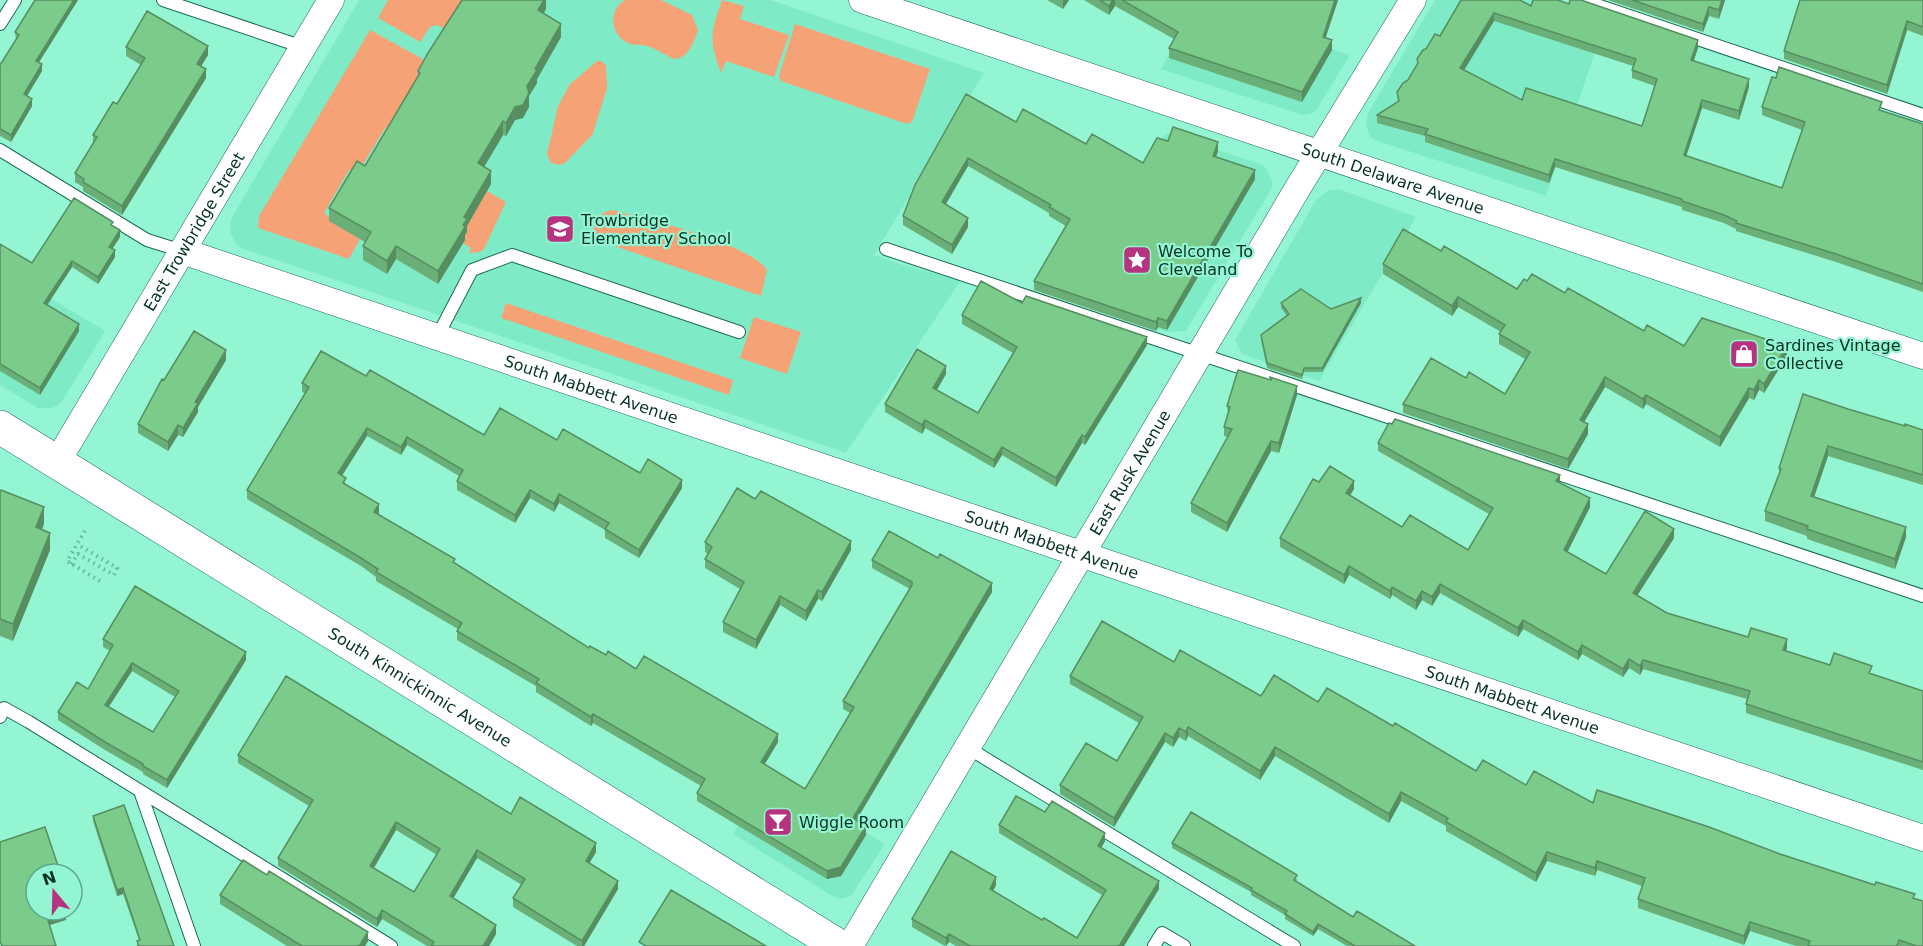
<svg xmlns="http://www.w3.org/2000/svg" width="1923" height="946" viewBox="0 0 1923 946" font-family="'DejaVu Sans',sans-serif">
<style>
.built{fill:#7febc6}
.green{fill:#f5a376}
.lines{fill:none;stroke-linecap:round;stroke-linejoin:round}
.service-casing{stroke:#1d6b54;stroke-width:14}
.minor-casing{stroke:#1d6b54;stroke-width:27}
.secondary-casing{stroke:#1d6b54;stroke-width:34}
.path{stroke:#66b59a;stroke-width:4;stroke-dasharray:1.5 4.5;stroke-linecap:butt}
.service{stroke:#fff;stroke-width:12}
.minor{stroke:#fff;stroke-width:26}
.secondary{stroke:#fff;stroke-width:33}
.wall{fill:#6aaf77;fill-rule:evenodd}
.shaded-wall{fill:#568e61}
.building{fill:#7bcb8a;stroke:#568e61;stroke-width:1.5;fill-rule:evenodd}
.labels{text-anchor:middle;stroke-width:4.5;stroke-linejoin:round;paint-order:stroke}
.street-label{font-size:16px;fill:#063225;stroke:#94f5d2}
.poi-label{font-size:16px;fill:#063225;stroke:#94f5d2;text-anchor:start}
</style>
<rect width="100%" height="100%" fill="#94f5d2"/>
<path class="built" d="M359,0h412l213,73 -110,182 29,10 58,15 -115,173 -605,-205 -5,-4 -6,-12 1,-13z
M1435,0h115l56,20 -60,176 -171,-56 -5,-3 -4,-12 2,-12z
M1199,3l151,52 -33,54 -4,4 -11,2 -141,-46z
M1166,133l94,31 6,4 6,13v7l-86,143 -20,1 -98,-34z
M1339,189l77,28 -97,164 -77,-27 -7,-14 81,-140 11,-9z
M23,282l82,49 -42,69 -5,5 -6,3h-14l-38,-23v-65z
M770,774l115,70 -34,52 -11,3 -6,-2 -101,-63z"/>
<path class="green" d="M388,0h83l-19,32 -15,-7 -7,2 -10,15 -42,-24z
M625,0h36l31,15 6,15c-4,12 -10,29 -24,29 -9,-4 -17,-10 -27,-13 -6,-2 -13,0 -19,-3 -18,-8 -20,-33 -3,-43z
M722,0l22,6 -4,13 49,16 -15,42 -48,-16 -5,12c-12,-34 -11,-39 1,-73z
M795,24l135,45 -18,53 -5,2 -126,-43 -2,-5z
M370,30l51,28 7,8 -35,65 -7,-4 -29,47 -8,-4 -25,43 7,5 -1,3 30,18 -11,20 -91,-31 1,-12z
M597,61h4l5,4 1,23 -14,46 -28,29 -6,2 -8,-2 -4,-9 11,-48 12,-22z
M487,191l19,11 -22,47 -4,3 -11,1 2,-5 -8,-5 1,-13z
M612,210c33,8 137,33 155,60l-6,26 -170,-58c4,-13 5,-25 21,-28z
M506,303l227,77 -4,15 -228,-77z
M754,317l47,15 -14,42 -47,-16z"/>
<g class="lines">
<g class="service-casing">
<path id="service" d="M163,0l140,47
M1582,0l341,115
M0,24l15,-24
M0,150l147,90 35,11
M886,249l1037,347
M437,337l35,-67 40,-15 227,77
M0,717l4,-9 25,14 362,224
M968,748l326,198
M140,791l54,155
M1154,946l8,-13 22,13"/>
</g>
<g class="minor-casing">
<g id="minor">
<path id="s1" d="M862,0l1061,356"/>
<path id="s2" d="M182,251l1741,587"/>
<path id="s3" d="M57,462l274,-462"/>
<path id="s4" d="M850,946l449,-760 114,-186"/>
</g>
</g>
<g class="secondary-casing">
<g id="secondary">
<path id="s5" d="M0,427l839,519"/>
</g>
</g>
<path class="path" d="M85,531l-18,30 36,22
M71,564l7,-10 36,21 3,-7 -40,-24"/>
<use href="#service" class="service"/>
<use href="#minor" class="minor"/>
<use href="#secondary" class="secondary"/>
</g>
<path class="wall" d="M35,0h43l-39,62 3,9 -15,25 5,10 -21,36 -11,-6v-71l16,-25 -1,-8z
M544,0h2v9l-2,4 17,24 -24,42v4l-8,13v11l-6,11 -8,2 -9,16 -3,-1 -19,32 7,17 -24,42v6l-2,3v5l-27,44 -42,-25 -9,15 -24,-14v-14l2,-4 -36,-21v-13l36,-42 53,-89v-6z
M1047,0h22l-6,9z
M1084,0h254l-13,38 7,12 -30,52 -133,-44v-10l5,-9 -59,-33 -6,9z
M1461,0l70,6 167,42 -4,12 55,27 -10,33 -37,-12 -16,48 96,32 20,-58 -40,-15v-8l120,4 41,13v168l-87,-30 -100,-31v-2l-12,-6 -42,-13v-3l-127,-40 -6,16 -124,-41v-6l-48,-13v-8l21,-13 -1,-10 11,-12 9,-15v-6l9,-10 14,-13zM1494,21l139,45 -1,4v8l23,8 -13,40 -120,-26 -59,-30z
M1608,0h117l-6,19 -10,-3 -6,16z
M1923,0v36l-16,-6 -20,64 -103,-35v-8z
M126,47l82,8 -7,11 5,12 -84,137 -39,-24v-4l-8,-5v-9l18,-29v-9l24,-31 24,-39 -15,-9z
M1016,122l127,41 25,-22 50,10 -2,6 39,22 -88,151 -9,-3 -2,4 -122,-41v-9l32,-55 -17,-10v-3l-81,-47 -23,38 23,23 -16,27 -49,-29v-9l12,-31z
M113,226l7,11 -8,12 3,8 -17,27 -26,-17 -25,38 32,26 -39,64 -40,-24v-127l32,19z
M1441,251l76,38 10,-8 38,12 79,38 40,15 103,10 -23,37 -5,-3 -5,10 -5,-2 -29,49 -74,-43 -3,5 -38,-22 -21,35 4,12 -20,35 -165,-56v-9l63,-26 39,16 20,-35 -26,-15v-10l2,-2 -43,-25 -6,9 -69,-42v-10z
M1022,303l125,42 -62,100 -3,-2 -26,44 -54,-32 -8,13 -69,-40 -3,6 -37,-22v-8l61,-30 -9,16 41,23 35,-60 -51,-29v-9z
M1281,303l50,6 30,-6 -39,69h-18l-2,7 -35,-11 -6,-28v-5l26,-19 -6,-8z
M226,360l-28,47v5l-15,25 -5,-2 -10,16 -30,-18v-9z
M366,376l118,59 73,5 125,48 -43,70 -34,-20v-8l-46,-27 -5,9 -24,-14 -15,25 -58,-33v-9l2,-5 -52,-31 -6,10 -34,-19 -25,39 4,10 33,28 -1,2 211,133 47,21 142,73 -13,22 40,25 45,-76 -7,-4v-8l67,-112 -38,-21v-8l120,32 -136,228 10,15 -25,41 -14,3 -130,-78v-8l4,-7 -108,-63 -2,3 -55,-34v-6l-79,-46v-9l1,-2 -82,-48v-4l-15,-11 -114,-67v-9l58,-97 -3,-1v-9z
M1297,395l-18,58 -8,-2 -44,81 -36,-20v-9l37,-66 -4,-1v-9l4,-11 -1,-10z
M1848,409l57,17 18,4v55l-95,-29 -14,41 92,40 -11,32 -88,-30v-3l-42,-15v-10l14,-37v-6z
M1378,443l182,40 30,24 -23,45 39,22 68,-36 -37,58 30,17 120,35 -1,3 44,14 42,9 51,17v79l-177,-57v-9l1,-5 -104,-30 -3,6 -11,-7 -6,9 -41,-23 -4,6 -55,-31 -5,8 -78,-44 -8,13 -10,-6 -6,10 -24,-15 -2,4 -41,-24 -5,9 -64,-37v-9l39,-56 35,7 -4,6 52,32 66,23 21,-36 -111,-63z
M0,492l44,32 -2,5 8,21 -37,91 -13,-5z
M755,499l96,51 -29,51 -4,-2 -12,22 -26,-16 -24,44 -33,-17v-10l17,-33 -35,-21v-9l3,-5 -3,-2v-10z
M103,639l143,21 -79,128 -24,-14v-2l-38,-22 -47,-30v-8l30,-23 22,-38 -7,-4zM132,671l43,26 -22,35 -44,-25z
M1174,662l87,34 57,6 75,24 83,45 304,83 135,44 8,48h-127l-46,-15 -6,14 -106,-37v-9l4,-13 -45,-16 -2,6 -48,-15 -11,21 -90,-51v-5l-45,-25 -12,22 -114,-67 -15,24 -72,-44 -2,5 -7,-4 -6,10 -8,-5 -51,85 -54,-33v-9l57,-24 22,-38 -69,-39v-8z
M238,755l273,59 85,38 -7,11 29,26 -34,57h-7l-64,-39v-9l9,-13 -45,-27 -24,40 43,36 -7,12h-62l-45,-27 -5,8 -99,-61v-8l31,-52 -71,-43zM396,830l41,25 -23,37 -40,-24z
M1045,812l60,29 -4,7 58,41 -35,57h-168l-7,-4 -4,4 -33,-19v-8l84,-34 -3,6 49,29 35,18 25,-43 -103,-62v-8z
M93,816l81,130h-37v-5l2,-1 -16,-46 -6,2 -24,-75z
M1172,843l125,36 -1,3 57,35 62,29h-68l-29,-17 -5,7 -28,-17v-4l-34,-20v-3l-79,-44z
M220,895l148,46 -3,5h-78l-67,-42z"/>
<path class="shaded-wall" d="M74,0h4l-42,67v-6z
M544,0h2v9l-8,14v-13z
M1063,0h6l-6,9z
M1113,0h2v6l-6,9v-9z
M1335,0h3l-15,46v-9z
M1722,0h3l-6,19v-9z
M1709,7v9l-6,16v-8z
M1494,13v8l-34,56v-9z
M1907,21v9l-20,64v-9z
M561,24v13l-24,42v4l-8,13v11l-6,11 -8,2 -9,16v-13l21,-37 8,-17z
M1332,40v10l-30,52v-10z
M1698,40v8l-7,20v-8z
M208,46v9l-11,18v-9z
M42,64v7l-18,30v-7z
M206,69v9l-84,137v-9z
M1749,79v8l-10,33v-9z
M32,99v7l-21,36v-7z
M1702,100v8l-18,55v-8z
M503,121v14l-25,42v-14z
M1218,142v9l-5,14v-9z
M968,158v8l-26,45v-9z
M1555,159v8l-6,16v-8z
M1255,170v9l-88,151v-9z
M491,171v13l-24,42v6l-2,3v5l-27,44v-13l26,-54z
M968,218v9l-16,27v-9z
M120,230v7l-11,17v-7z
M396,246v13l-9,15v-13z
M115,250v7l-17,27v-7z
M72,261v6l-28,43v-7z
M1458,297v10l-6,9v-10z
M1361,298v5l-39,69v-4z
M1158,318v9l-2,4v-9z
M79,324v7l-39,64v-7z
M1147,337v8l-62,100v-8z
M1787,346v10l-23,37v-9z
M226,350v10l-28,47v5l-15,25v-9l12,-26z
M946,366v8l-13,22v-8z
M1605,377v10l-25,42v-9z
M1759,380v10l-5,10v-10z
M1297,386v9l-18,58v-10z
M1749,388v10l-29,49v-10z
M1646,395v9l-3,5v-10z
M925,420v8l-3,6v-9z
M1588,424v10l-20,35v-10z
M178,425v10l-10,16v-9z
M367,428v8l-29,46v-9z
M1082,435v8l-26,44v-9z
M407,437v8l-6,10v-8z
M1271,441v10l-44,81v-9z
M1828,446v10l-17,50v-10z
M1002,447v8l-8,13v-8z
M1560,475v8l-4,-2z
M682,480v8l-43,70v-8z
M1354,481v8l-8,13v-9z
M530,490v8l-15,25v-8z
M559,494v9l-5,9v-8z
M1590,498v9l-26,52v-9z
M379,504v9l-5,8v-9z
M44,507v17l-8,20v-17z
M1906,527v10l-11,32v-10z
M1674,529v9l-41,64v-9z
M50,533v17l-37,91v-17z
M851,541v9l-29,51v-9z
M1349,566v9l-5,9v-9z
M992,583v9l-139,234v-8z
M1440,584v9l-8,13v-9z
M1392,587v8l-2,4v-8z
M818,590v9l-12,22v-10z
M1422,591v9l-6,10v-9z
M780,596v9l-24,44v-9z
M1523,620v9l-5,8v-9z
M1787,639v9l-4,11v-9z
M1582,645v9l-4,6v-8z
M246,652v8l-79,128v-8z
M1629,659v9l-6,9v-8z
M1643,660v9l-3,6v-9z
M132,663v8l-27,41v-7z
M593,714v9l-2,3v-9z
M1188,727v9l-2,5v-9z
M1179,728v9l-6,10v-9z
M1165,733v9l-51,85v-9z
M778,734v8l-17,28v-8z
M1275,747v9l-15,24v-9z
M1401,792v9l-12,22v-9z
M396,822v8l-26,44v-8z
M866,826v9l-25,41 -14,3v-8z
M1105,833v8l-7,13v-8z
M596,843v9l-10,17v-8z
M477,850v8l-27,46v-8z
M1547,852v9l-11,21v-9z
M1597,861v9l-2,6v-8z
M58,866v8h-6v-6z
M996,877v8l-6,12v-8z
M618,881v8l-34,57h-2v-5z
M1159,881v8l-35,57h-5z
M123,888v6l-6,2v-6z
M66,910v10l-19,6v-9z
M382,910v9l-5,8v-8z
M1750,922v9l-6,14v-9z
M1318,924v5l-5,7v-4z
M496,925v9l-7,12h-6z
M368,932v9l-3,5h-6z
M949,934v8l-3,4v-8z"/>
<path class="building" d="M35,0h39l-38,61 6,3 -18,30 8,5 -21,36 -11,-6v-64l19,-30 -4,-3z
M462,0h82l-6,10 23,14 -26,45 2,1 -10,16 2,7 -6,12 -8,2 -9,16 -3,-2 -25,42 13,8 -27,46 3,2 -4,6 2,2 -27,44 -42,-25 -9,15 -24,-15 8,-14 -42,-24 28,-47 8,5 55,-93 -2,-2 10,-18z
M1100,0h13l-4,6z
M1122,0h213l-12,37 9,3 -30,52 -133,-44 9,-16z
M1461,0h59l11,6 2,-6h25l11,4 1,-4h11l117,40 -7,20 58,19 -10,32 -37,-11 -18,55 98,33 23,-66 -43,-15 10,-30 4,1 3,-11 103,35 -3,8 44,14v160l-87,-30 -100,-31 1,-2 -13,-6 -42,-14v-2l-127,-40 -6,16 -124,-41 3,-5 -51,-14 22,-14 -2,-9 6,-9 5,-3 10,-17 -1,-4 6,-9 3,-1 9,-15 5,2zM1494,13l142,46 -4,11 25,9 -15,47 -116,-38 -4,12 -62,-32z
M1632,0h90l-3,10 -10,-3 -6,17z
M1800,0h123v27l-16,-6 -20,64 -103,-34z
M147,11l61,35 -11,18 9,5 -84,137 -39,-24 1,-3 -9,-6 22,-36 -4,-2 20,-33 4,2 28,-46 -19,-11z
M966,94l50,28 7,-13 63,35 6,-10 51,29 14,-25 11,3 5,-14 45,15 -5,14 42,14 -88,151 -9,-3 -2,4 -122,-41 36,-62 -21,-12 2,-2 -83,-47 -26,44 26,16 -16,27 -49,-29 12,-31z
M74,198l39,24 -2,3 9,5 -11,17 6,3 -17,27 -26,-16 -28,42 35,21 -39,64 -40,-24v-120l32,19z
M1403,229l38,22 3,-5 73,43 7,-10 3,2 5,-7 33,19 3,-5 76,43 3,-6 37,21 18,-28 85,28 -23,38 -5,-4 -5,10 -5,-2 -29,49 -74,-42 -3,4 -38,-22 -25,43 8,4 -20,35 -165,-55 28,-46 35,20 3,-6 36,22 25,-42 -31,-18 6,-9 -47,-28 -6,9 -69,-42z
M981,281l41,22 4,-7 121,41 -62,100 -3,-2 -26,43 -54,-31 -8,13 -69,-40 -3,5 -37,-21 32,-55 29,17 -13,22 45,25 39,-66 -55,-32z
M1301,289l30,20 30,-11 -39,70h-18l-2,7 -35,-12 -6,-28 28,-21 -8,-11z
M194,331l32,19 -31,52 3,1 -15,25 -5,-3 -10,17 -30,-18 24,-45 2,1z
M321,351l45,25 4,-6 114,65 16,-27 57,32 6,-11 77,44 8,-14 34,21 -43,70 -34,-21 4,-6 -50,-29 -5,10 -24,-14 -15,25 -58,-34 6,-11 -56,-33 -6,10 -34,-19 -29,45 8,5 -3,5 36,21 -5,8 81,47 -2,3 136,86 1,-2 16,9 2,-4 28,18 8,-13 134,78 -17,28 44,27 49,-82 -11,-6 69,-116v-3l-40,-22 17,-29 49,27 2,-4 52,29 -139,235 13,8 -25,41 -14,4 -130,-78 8,-14 -112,-65 -2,3 -55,-34 3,-4 -82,-48 5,-8 -86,-51 2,-3 -17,-11 -114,-68 62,-103 -7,-4z
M1238,370l33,10 -1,-3 27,9 -18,57 -8,-2 -44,82 -36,-20 41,-74 -8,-2 6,-20 -3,-1z
M1803,394l45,15 57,17v-2l18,6v45l-95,-29 -17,50 95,31 -11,32 -88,-30 1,-3 -43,-15 16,-42 -2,-1z
M1395,419l165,56 -4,6 34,17 -26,52 42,24 39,-63 29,18 -41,64 34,20 81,24 3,-9 36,11 -4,11 47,15 4,-12 38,13 -3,7 54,18v71l-177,-58 4,-13 -107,-31 -3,6 -11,-7 -6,10 -41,-24 -4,7 -55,-32 -5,8 -78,-44 -8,13 -10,-6 -6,10 -24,-14 -2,4 -41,-25 -5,9 -64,-37 33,-59 6,3 11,-16 24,15 -8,12 56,34 8,-12 58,35 25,-42 -115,-65 11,-20 3,1z
M737,488l18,11 6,-8 90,50 -29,51 -4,-2 -12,21 -26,-15 -24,44 -33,-18 21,-40 -39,-23 7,-12 -7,-5z
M1,490l43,17 -8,20 14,6 -37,91 -13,-5v-127z
M135,586l111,66 -79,128 -24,-14v-2l-38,-22 -47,-30 19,-30 11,7 25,-44 -10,-6zM132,663l47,28 -26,41 -48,-27z
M1102,621l72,41 6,-12 81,46 13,-21 44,27 9,-14 66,38 2,-3 81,48 7,-11 43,25 8,-14 59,32 4,-13 112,37 71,27 95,31 1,-3 39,12 -2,4 10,3v45h-6l-18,-6 -2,6h-89l2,-5 -60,-19 -6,14 -106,-37 7,-21 -48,-17 -2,7 -48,-16 -11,21 -90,-51 2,-4 -47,-26 -12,22 -114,-67 -15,24 -72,-44 -2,5 -7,-4 -6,10 -8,-5 -51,85 -54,-33 26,-42 31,18 26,-44 -73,-41z
M286,676l225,138 9,-17 76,46 -10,18 32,20 -36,60 -69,-43 12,-19 -48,-29 -27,46 46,29 -13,21h-52l3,-4 -52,-32 -5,9 -99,-61 35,-58 -75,-45zM396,822l44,27 -26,43 -44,-26z
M1016,796l29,16 7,-11 53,32 -7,13 61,35 -40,65h-149l-21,-12 -3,4 -34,-19 39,-68 45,26 -6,12 52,31 2,-2 33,20 29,-48 -107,-65z
M124,805l50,141h-35l-2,-5 3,-1 -17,-52 -6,2 -24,-74z
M1191,812l106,63 -3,5 59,37 4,-6 58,35h-60l-37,-22 -5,8 -28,-18 2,-3 -36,-21 1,-2 -80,-45z
M45,827l13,39 -6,2 2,6h-18v36h30l-19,7 9,29h-54l-2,-5v-99z
M243,860l24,15 2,-4 99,61 -9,14h-57l-82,-51z
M671,890l95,56h-120l-7,-4z"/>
<defs>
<g id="school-square" transform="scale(1.5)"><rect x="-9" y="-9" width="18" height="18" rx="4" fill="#b5347f" stroke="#94f5d2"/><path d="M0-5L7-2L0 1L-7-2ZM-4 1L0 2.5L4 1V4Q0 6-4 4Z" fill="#fff"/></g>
<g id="sight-square" transform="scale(1.5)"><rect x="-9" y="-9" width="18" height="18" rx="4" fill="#b5347f" stroke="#94f5d2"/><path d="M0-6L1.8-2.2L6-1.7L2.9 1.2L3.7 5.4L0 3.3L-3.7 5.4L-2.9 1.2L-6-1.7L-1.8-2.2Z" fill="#fff"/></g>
<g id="shop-square" transform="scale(1.5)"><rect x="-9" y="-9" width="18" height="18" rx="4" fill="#b5347f" stroke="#94f5d2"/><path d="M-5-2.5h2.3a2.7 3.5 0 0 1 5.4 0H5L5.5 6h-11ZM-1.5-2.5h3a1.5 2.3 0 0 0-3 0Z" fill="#fff"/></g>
<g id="bar-square" transform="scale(1.5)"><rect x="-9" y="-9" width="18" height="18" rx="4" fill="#b5347f" stroke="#94f5d2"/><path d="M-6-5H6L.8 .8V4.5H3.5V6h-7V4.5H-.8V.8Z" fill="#fff"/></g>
</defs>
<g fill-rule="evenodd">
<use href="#school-square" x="560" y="229"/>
<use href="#sight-square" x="1137" y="260"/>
<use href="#shop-square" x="1744" y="354"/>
<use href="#bar-square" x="778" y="822"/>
</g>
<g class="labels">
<g class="street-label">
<text dy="6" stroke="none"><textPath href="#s1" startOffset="560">South Delaware Avenue</textPath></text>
<text dy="6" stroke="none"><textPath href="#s3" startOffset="268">East Trowbridge Street</textPath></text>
<text dy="6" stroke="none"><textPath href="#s2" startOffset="432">South Mabbett Avenue</textPath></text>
<text dy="6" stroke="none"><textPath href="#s4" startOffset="550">East Rusk Avenue</textPath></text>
<text dy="6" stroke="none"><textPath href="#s2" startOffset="918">South Mabbett Avenue</textPath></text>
<text dy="6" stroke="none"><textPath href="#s5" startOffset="494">South Kinnickinnic Avenue</textPath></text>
<text dy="6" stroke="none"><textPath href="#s2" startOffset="1404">South Mabbett Avenue</textPath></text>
</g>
<g class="poi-label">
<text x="581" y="226">Trowbridge<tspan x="581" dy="18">Elementary School</tspan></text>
<text x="1158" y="257">Welcome To<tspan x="1158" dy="18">Cleveland</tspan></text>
<text x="1765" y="351">Sardines Vintage<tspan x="1765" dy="18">Collective</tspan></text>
<text x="799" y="828">Wiggle Room</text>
</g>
</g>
<g transform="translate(54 892) rotate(341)"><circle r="28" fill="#94f5d2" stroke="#5ba78d" stroke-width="1.5"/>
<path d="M0-4.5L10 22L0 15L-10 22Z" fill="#b5347f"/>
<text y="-9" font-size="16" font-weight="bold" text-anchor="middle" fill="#063225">N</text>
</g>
</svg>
